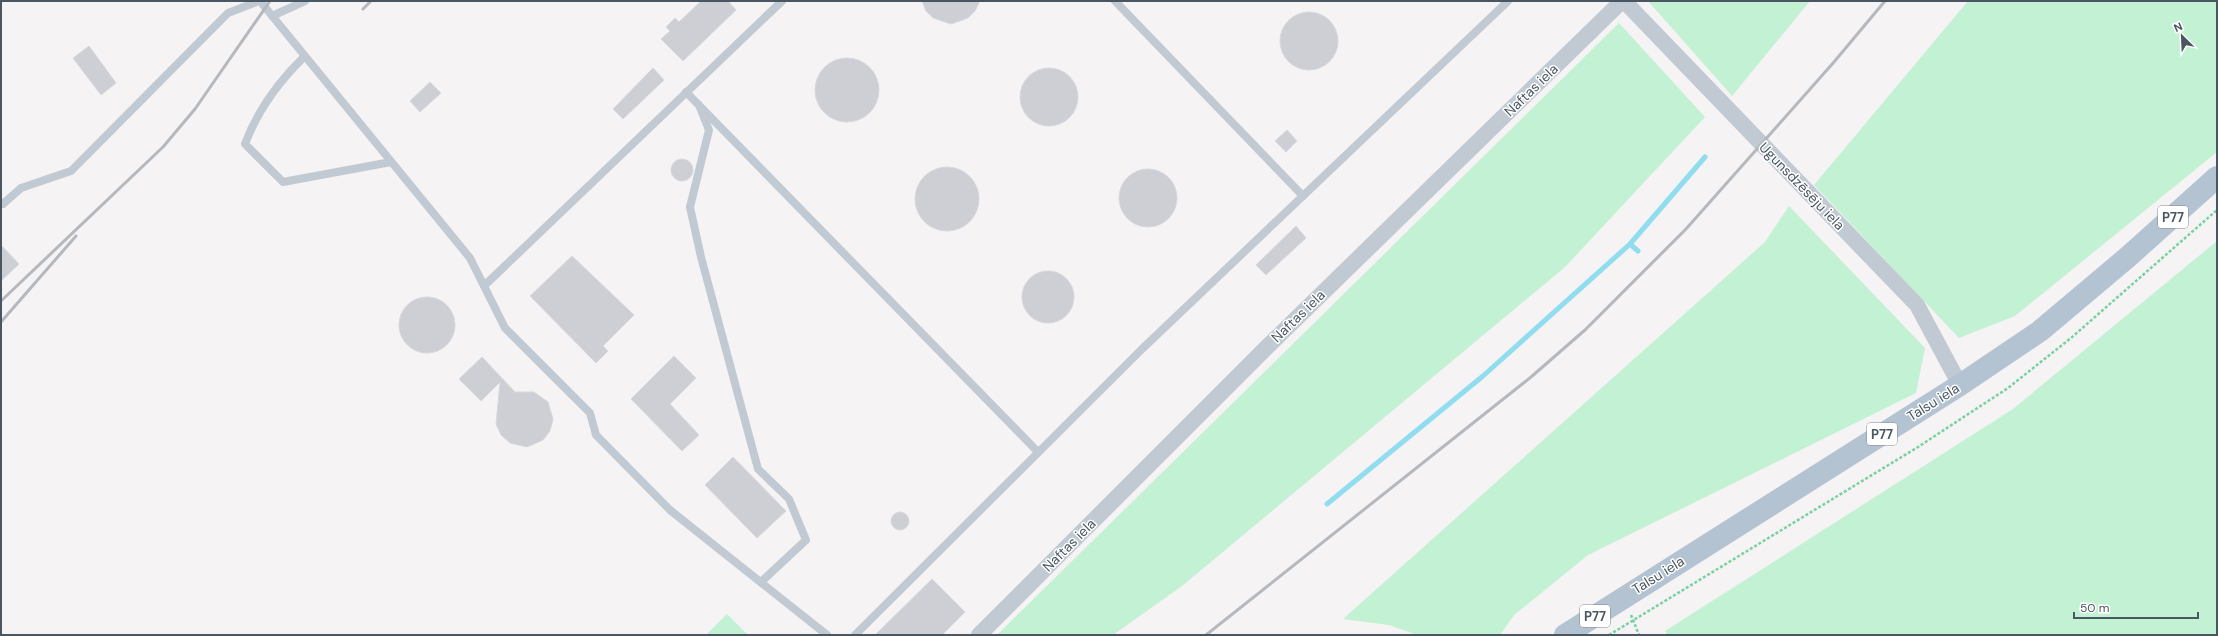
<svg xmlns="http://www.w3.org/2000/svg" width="2218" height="636" viewBox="0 0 2218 636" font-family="'DM Sans',sans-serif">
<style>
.green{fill:#c2f1d3}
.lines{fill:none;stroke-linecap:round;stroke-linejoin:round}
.stream{stroke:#8fddee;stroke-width:5}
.building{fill:#cdcfd5;stroke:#d7d9de}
.path{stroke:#79d0a3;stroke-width:2.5;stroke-dasharray:3 2;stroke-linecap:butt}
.service{stroke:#c1cad2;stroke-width:8}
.minor{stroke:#c1cad2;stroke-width:16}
.primary{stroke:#b3c3d1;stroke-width:22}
.rail{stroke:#b5b8bd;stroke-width:3}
.labels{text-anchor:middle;stroke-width:3;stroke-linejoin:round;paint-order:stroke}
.shield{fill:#fff;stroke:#808990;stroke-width:1}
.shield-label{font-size:13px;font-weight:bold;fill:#4a5661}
.street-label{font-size:14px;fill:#4a5661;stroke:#fff}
</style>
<rect width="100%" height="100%" fill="#f5f3f3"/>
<path class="green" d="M1648,1h162l-78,95z
M1968,1h249v151l-202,164 -56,22 -145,-153z
M1619,23l86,94 -140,150 -383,319 -69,49h-116z
M1789,206l136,142 -9,45 -328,162 -74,60 -14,20h-83l-28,-10 -46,-6 422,-377z
M2217,241v394h-550l-2,-4 348,-222z
M727,614l21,21h-42z"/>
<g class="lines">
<path class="stream" d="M1630,244l8,7
M1327,504l156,-128 147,-132 75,-87"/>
</g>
<path class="building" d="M701,1h27l8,9 -53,51 -22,-22 9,-8 -4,-4 9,-9 4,4z
M922,1h58l-5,10 -7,7 -17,6 -18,-6 -7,-7z
M1280 41a29 29 0 1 1 58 0a29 29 0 1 1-58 0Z
M89,46l27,37 -15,12 -28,-37z
M815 90a32 32 0 1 1 64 0a32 32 0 1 1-64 0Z
M1020 97a29 29 0 1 1 58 0a29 29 0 1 1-58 0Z
M653,68l11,12 -41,39 -10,-10z
M430,82l11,11 -21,19 -10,-11z
M1287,130l10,11 -11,11 -11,-11z
M671 170a11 11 0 1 1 22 0a11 11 0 1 1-22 0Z
M915 199a32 32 0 1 1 64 0a32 32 0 1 1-64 0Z
M1119 198a29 29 0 1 1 58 0a29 29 0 1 1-58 0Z
M1296,226l10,12 -40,37 -10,-10z
M1,245l18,19 -18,17z
M572,256l62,59 -31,31 5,5 -12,12 -66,-67z
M1022 297a26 26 0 1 1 52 0a26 26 0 1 1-52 0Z
M399 325a28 28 0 1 1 56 0a28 28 0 1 1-56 0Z
M674,356l22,22 -26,26 29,31 -17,16 -51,-52z
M482,357l33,35h19l14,10 5,17 -3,12 -7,9 -16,7 -17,-4 -9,-8 -5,-11 4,-42 -19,19 -22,-22z
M733,457l53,54 -29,27 -52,-53z
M891 521a9 9 0 1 1 18 0a9 9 0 1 1-18 0Z
M932,579l33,33 -23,23h-67z"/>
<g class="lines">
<path class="path" d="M1631,615l8,20
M1609,635l309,-188 90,-59 63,-50 146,-128"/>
<path class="service" d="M260,1l210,257 35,70 85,85 6,22 74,75 157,125
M1115,1l188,195
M272,16l33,-15
M305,56c-27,26 -47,53 -60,88l38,38 108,-20
M686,92l352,360
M699,105l10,25 -19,77 11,50 57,212 31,30 17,41 -45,42
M1,202l2,2 18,-16 50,-17 157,-158 31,-12
M484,286l298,-285
M855,635l287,-286 366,-348"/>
<path class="minor" d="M1624,1l293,304 43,80
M979,635l287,-287 356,-347"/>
<path class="primary" d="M1565,635l395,-250 80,-54 89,-75 88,-79"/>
<path class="rail" d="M363,9l8,-8
M1,301l162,-154 32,-38 75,-108
M1,322l75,-86
M1206,635l325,-258 54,-47 101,-101 148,-167 51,-61"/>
</g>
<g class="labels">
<g class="shield">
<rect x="2158" y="206" width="30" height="22" rx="3"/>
<rect x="1867" y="423" width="30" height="22" rx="3"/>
<rect x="1580" y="605" width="30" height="22" rx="3"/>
</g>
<g class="shield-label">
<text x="2173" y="222">P77</text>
<text x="1882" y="439">P77</text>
<text x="1595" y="621">P77</text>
</g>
<g class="street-label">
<text transform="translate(1531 90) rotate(-44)" y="5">Naftas iela</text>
<text transform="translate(1802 186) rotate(46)" y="5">Ugunsdzēsēju iela</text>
<text transform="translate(1298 316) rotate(-44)" y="5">Naftas iela</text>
<text transform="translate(1933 402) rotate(-32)" y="5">Talsu iela</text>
<text transform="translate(1069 545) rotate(-45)" y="5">Naftas iela</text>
<text transform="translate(1658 575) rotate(-32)" y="5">Talsu iela</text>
</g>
</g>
<rect width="2218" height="636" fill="none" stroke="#4a5661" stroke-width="4"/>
<g transform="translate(2182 36) rotate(336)" stroke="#ffffff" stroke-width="3" paint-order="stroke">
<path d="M0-3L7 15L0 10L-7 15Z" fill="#4a5661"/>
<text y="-6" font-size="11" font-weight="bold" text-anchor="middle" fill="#4a5661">N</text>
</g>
<path d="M2074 612v6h124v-6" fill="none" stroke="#4a5661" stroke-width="2"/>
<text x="2080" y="612" font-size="12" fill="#4a5661" stroke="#ffffff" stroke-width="3" paint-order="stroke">50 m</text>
</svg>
